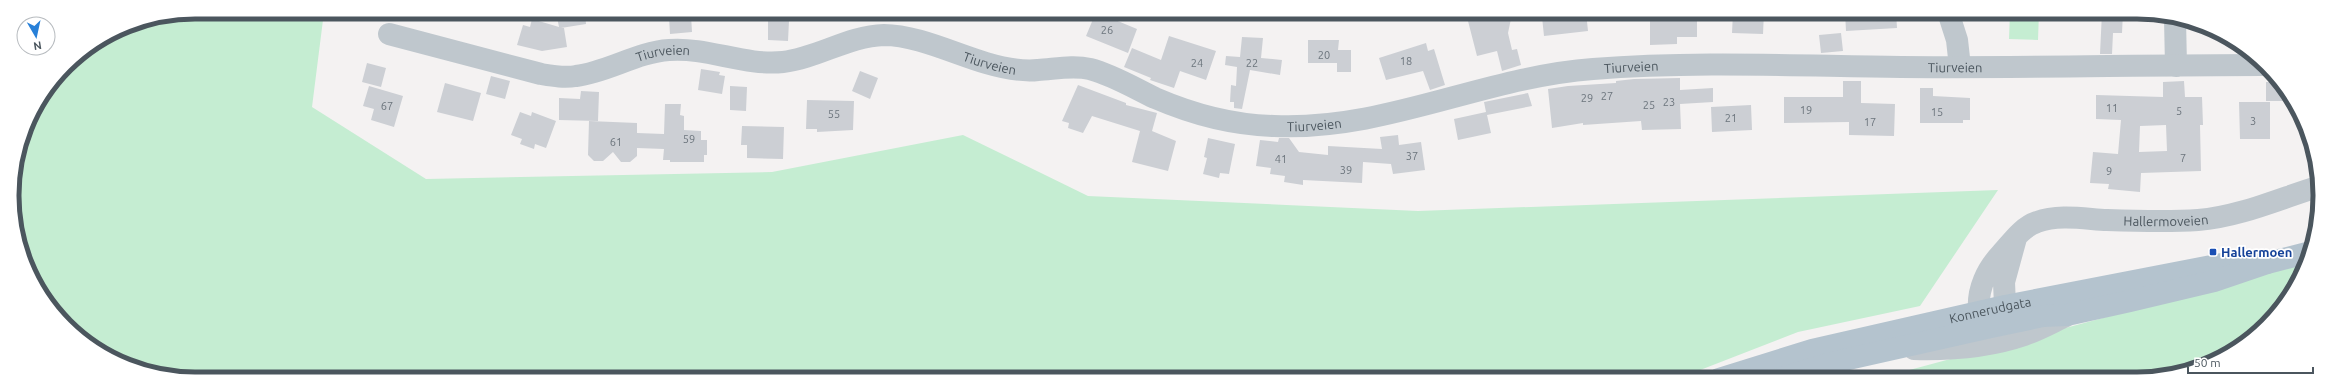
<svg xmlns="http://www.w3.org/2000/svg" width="2332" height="391" viewBox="0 0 2332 391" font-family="Ubuntu,sans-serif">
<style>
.green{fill:#c5edd2}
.building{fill:#cccfd4;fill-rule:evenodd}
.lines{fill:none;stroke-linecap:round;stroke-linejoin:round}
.minor{stroke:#bfc7cd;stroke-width:22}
.major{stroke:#b4c3ce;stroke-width:22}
.transit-dot{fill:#1a4fb4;stroke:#fff;stroke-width:1.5}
.labels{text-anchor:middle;stroke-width:3.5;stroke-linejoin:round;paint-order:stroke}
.number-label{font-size:11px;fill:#6b747c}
.street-label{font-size:13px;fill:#4b565e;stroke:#fff}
.transit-label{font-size:13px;font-weight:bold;fill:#164399;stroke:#fff;text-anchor:start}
.rim{fill:none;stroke:#4b565e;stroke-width:5}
</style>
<rect width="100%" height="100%" fill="#f4f2f2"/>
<path class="green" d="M196,12h128l-12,95 114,72 346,-7 191,-37 125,61 330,15 580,-21 -78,116 -122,26 -121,47h-1494l-68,-19 -57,-43 -36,-62 -10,-71 19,-69 35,-49 59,-40z
M2010,12h29l-1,28 -29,-1z
M2304,264l-3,12 -35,49 -49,35 -68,19h-273z"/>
<path class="building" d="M556,12h29l1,12 -25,4h3l3,19 -25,4 -25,-6 6,-20 7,2 2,-8 27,8z
M1096,12l41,17 -9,24 -42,-17z
M1577,12h9l2,19 -44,5 -2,-19z
M1733,12h31l-1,22 -31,-1z
M1845,12h51l1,16 -51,3z
M2102,12h21l-1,21h-9l-1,21h-12z
M1512,14l-4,19 4,17 5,-1 4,16 -19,6 -5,-20 -20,5 -9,-35 17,-5 1,5z
M691,15l1,17 -22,2 -1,-17z
M1697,17v20h-20v7l-27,1v-27z
M768,20l21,1 -1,20 -20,-1z
M1841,33l2,18 -22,2 -2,-18z
M1169,36l47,15 -10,29 -26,-9 -6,17 -24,-8 1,-2 -27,-11 8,-19 29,12z
M1242,37l21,1 -2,20 21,2 -2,15 -30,-5 -8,39 -8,-1v-6h-4l1,-17 5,1 1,-19 -12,-2 1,-9 14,1z
M1308,40h31l-1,10h13v22h-14v-9h-29z
M1426,43l2,8 6,-2 11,36 -15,5 -7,-19 -37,9 -7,-22z
M367,63l19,5 -5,19 -19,-5z
M701,69l19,3 -1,3 6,1 -3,18 -24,-4z
M860,71l18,7 -8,21 -18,-8z
M491,76l19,5 -5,18 -19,-5z
M1680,78v12l33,-2v14l-33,2 1,25 -39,1 -1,-9 -58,4v-2l-31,5 -4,-39 20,-3 48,-3v-2l18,-2z
M1843,81h18v22l34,1 -1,32 -45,-1v-13l-65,1v-26h59z
M2184,81l1,16h17l1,28h-3l1,46 -60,2 -1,19 -32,-3 1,-5 -19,-1 3,-31 25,2 3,-34 -25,-1v-24l67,2v-15zM2166,125l1,26 -28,1 1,-26z
M2266,82h13l10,19h-23z
M445,83l36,10 -8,28 -36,-9z
M1078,85l48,18v2l31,8 -5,18 24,10 -8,30 -36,-9 8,-31 -48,-15 -9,17 -15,-5 1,-5 -7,-2z
M369,86l34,10 -9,31 -23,-7 3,-11 -11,-3z
M730,86l17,1 -1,24 -16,-1z
M1920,88h13v8l37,2v22h-7v3h-43z
M581,91l18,1 -1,29 -39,-1v-22l21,1z
M1528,93l4,13 -45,9 4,18 -33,7 -4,-21 32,-7 -2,-10z
M807,100l47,1 -1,29 -36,2v-3h-11z
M2239,102h31v37h-30z
M665,104h16l-1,11 4,1v14l17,1v9h6v15h-3v7h-34v-2h-7l1,-11 -27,-1v8l-7,6h-9l-8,-10 -10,9h-9l-6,-6 1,-34 48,2v10l27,1z
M1751,105l1,25 -40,2 -1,-25z
M520,112l11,4 1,-4 24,9 -10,27 -11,-4 -1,5 -14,-5 2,-5 -11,-4z
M742,126l42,1 -1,32 -36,-1v-13h-6z
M1398,135l1,10 22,-3 4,28 -32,4 -2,-10 -28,-2 -1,21 -59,-3v5l-19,-3 1,-6 -15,-2 1,-6 -15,-2 4,-26 18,2 1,-4h10l10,14 29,3v-9l54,3 -2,-12z
M1208,138l27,6 -6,30 -9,-1 -1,5 -16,-4 4,-16 -3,-1z"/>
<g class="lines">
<g class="minor">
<path d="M1948,12l9,28 3,27"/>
<path d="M2175,19l1,47"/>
<path id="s1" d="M389,34l152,40c12,2 23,4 35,2 32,-4 61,-24 93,-26 39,-3 75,16 114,12 35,-4 65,-26 101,-27 32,0 71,19 102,28 17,5 34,9 52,7 17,-1 35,-5 52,-1 23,6 44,19 65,29 37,16 79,27 119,28 111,5 210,-49 319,-57 103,-8 206,-3 308,-2 121,1 241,-2 361,-2"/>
<path id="s2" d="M2016,238l-12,44 1,24 -14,21 -12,-16c-2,-22 8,-42 22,-57 11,-12 21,-27 36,-32 22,-8 48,-3 70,-2 30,1 61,2 91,0 40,-3 81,-21 119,-33"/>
<path d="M1914,349c37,1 75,-2 110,-14 15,-5 29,-13 42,-19"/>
</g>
<g class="major">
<path id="s3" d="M1719,379l93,-29 193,-44 222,-43h40"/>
<path d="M1778,379l57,-17 156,-35 52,-11 24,-1 63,-14 84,-20 53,-18 40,-10"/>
</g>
</g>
<rect class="transit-dot" x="2209" y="248" width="8" height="8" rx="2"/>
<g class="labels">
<g class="number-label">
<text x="1107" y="34">26</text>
<text x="1324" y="59">20</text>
<text x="1406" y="65">18</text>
<text x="1197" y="67">24</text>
<text x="1252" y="67">22</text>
<text x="1607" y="100">27</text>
<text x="1587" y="102">29</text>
<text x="1669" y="106">23</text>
<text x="1649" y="109">25</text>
<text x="387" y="110">67</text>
<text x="2112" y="112">11</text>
<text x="1806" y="114">19</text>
<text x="2179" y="115">5</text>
<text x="1937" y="116">15</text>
<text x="834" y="118">55</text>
<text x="1731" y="122">21</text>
<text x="2253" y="125">3</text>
<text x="1870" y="126">17</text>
<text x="689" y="143">59</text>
<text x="616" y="146">61</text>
<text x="1412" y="160">37</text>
<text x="2183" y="162">7</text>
<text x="1281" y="163">41</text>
<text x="1346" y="174">39</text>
<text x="2109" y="175">9</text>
</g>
<g class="street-label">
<text dy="5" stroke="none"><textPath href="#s1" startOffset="283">Tiurveien</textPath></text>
<text dy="5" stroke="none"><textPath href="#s1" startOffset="619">Tiurveien</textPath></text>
<text dy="5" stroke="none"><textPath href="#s1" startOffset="1278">Tiurveien</textPath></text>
<text dy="5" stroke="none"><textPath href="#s1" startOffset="1602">Tiurveien</textPath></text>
<text dy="5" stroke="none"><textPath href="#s1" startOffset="955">Tiurveien</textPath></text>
<text dy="5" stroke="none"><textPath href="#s2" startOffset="356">Hallermoveien</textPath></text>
<text dy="5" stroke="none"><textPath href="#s3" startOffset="280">Konnerudgata</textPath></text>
</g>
<g class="transit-label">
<text x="2221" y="257">Hallermoen</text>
</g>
</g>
<path d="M0 0H2332V391H0ZM195 19H2137A176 176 0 0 1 2313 195V196A176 176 0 0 1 2137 372H195A176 176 0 0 1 19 196V195A176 176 0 0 1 195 19Z" fill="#fff" fill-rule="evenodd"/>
<path class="rim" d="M195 19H2137A176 176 0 0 1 2313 195V196A176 176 0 0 1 2137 372H195A176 176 0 0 1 19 196V195A176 176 0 0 1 195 19Z"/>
<g transform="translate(36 36) rotate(171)"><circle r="19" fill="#ffffff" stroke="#b7bbbf"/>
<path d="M0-3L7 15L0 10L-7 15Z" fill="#2880d8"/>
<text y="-6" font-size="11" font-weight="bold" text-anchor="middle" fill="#4b565e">N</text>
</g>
<path d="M2188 367v6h125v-6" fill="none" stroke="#4b565e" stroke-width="2"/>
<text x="2194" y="367" font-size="12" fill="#4b565e" stroke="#ffffff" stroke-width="3" paint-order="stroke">50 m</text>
</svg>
